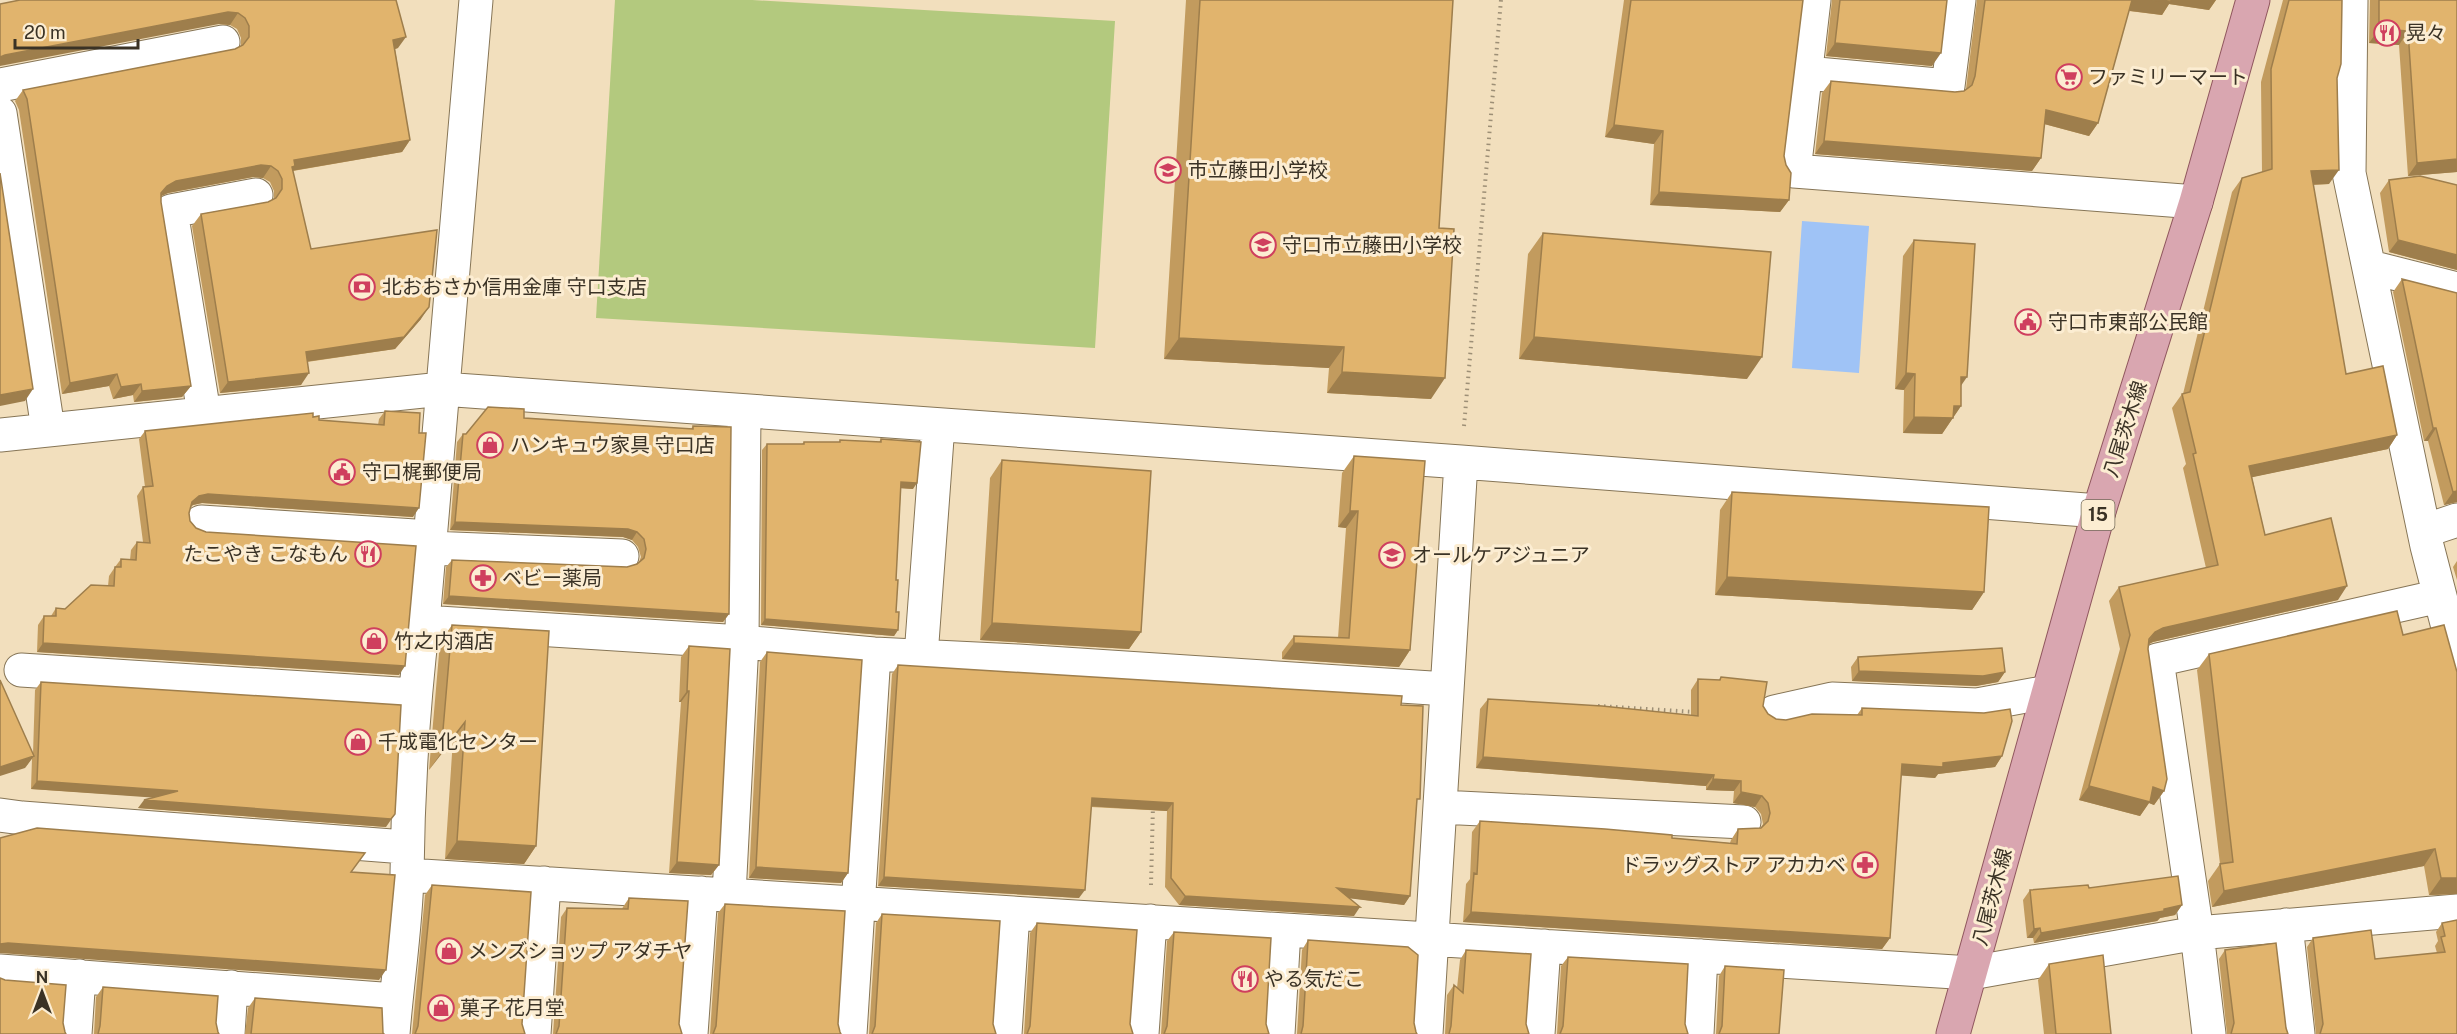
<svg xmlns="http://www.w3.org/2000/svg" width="2457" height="1034" viewBox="0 0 2457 1034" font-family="'Public Sans','Noto Sans JP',sans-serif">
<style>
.green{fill:#b3c97e}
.water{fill:#9fc3f6}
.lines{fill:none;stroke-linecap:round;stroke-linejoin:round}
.minor-casing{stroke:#867556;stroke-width:35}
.major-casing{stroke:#90575e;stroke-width:35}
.path{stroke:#9d8f76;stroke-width:4;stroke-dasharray:1.5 4.5;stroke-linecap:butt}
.minor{stroke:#fff;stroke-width:33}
.major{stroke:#d9a6b0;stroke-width:33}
.wall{fill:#c29b5e}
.shaded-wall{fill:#9e7e4c}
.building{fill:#e1b46d;stroke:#9e7e4c;stroke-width:1.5}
.labels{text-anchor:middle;stroke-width:6;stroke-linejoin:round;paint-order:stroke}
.shield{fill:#fcedd2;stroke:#746a59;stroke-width:1.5}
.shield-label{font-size:18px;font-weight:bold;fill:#3a3225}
.poi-label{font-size:20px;fill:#3a3225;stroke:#fcedd2;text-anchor:start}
.street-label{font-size:20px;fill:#3a3225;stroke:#fcedd2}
</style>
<rect width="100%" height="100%" fill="#f2dfbd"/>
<path class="green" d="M615,0h137l363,21 -20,327 -499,-30z"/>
<path class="water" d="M1802,221l67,5 -10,147 -67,-5z"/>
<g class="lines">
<g class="minor-casing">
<path id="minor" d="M1814,0l-20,171 402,31
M2351,0l-2,173 78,373 30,116
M1806,73l142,13 11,-86
M0,85l223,-43
M0,113l48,316
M2370,267l87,22
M204,413l-33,-202 85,-16
M0,435l442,-46 1019,73 638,49
M201,522l229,15
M2424,531l33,-11
M429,548l193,8
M423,622l319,20 132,12 144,7 429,28
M921,656l17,-231
M21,670l393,25
M1774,712l58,-13 145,6 71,-13
M1440,807l304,15
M0,815l22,3 383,29
M407,875l1564,98 226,-40 260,-22
M729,895l13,-253 2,-231
M2286,925l12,109
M0,971l395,29
M75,1034l4,-58
M228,1034l3,-47
M393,1034c4,-53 13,-107 14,-160 1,-84 6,-168 16,-252l53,-622
M534,1034l10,-151
M691,1034l10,-141
M850,1034l24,-380
M1005,1034l8,-121
M1142,1034l8,-113
M1278,1034l6,-104
M1426,1034l35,-572
M1538,1034l6,-88
M1697,1034l4,-78
M2209,1034l-12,-101 -40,-273 283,-64"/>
</g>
<g class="major-casing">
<path id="major" d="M1953,1034l146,-523 97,-309 57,-202"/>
</g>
<path class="path" d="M1464,426l37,-426
M1598,706l97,6
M1151,885l2,-80"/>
<use href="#minor" class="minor"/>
<use href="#major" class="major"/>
</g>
<path class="wall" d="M396,0l2,48 -3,1 15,91 -8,12 -109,19 18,78 110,70 -26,30 -88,13 -6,23 -81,8 -28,-167 9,-12 67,-12 6,-3v-8l-4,-9 -7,-4 -10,-1 -85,16 -7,3v6l30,184 -9,11 -48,5 -1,-7 -20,4 -4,-13 -47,8 -43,-284 -4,-9 8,-11 212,-41 6,-3v-8l-4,-9 -7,-4 -230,-21z
M1186,0h267l-14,228 -8,171 -104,-6 2,-25 -165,-9z
M1624,0h179l-19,156 5,44 -9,12 -130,-7 4,-61 -49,-7z
M1832,0h115l-15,66 -106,-10z
M1977,0h239l-7,10 -40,-6 -7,11 -33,-4 -31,112 -9,13 -45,-12 -3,34 -9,13 -217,-17 7,-61 9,-12 124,11 9,-1 2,-2z
M2283,0h59l-13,184 -16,1 33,189 51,61 -9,14 -136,28 13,58 73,65 -185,42 -4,2 -1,5 16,142 -10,14 -5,-2 -9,13 -61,-16 41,-151 -11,-48 10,-14 87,-19 -23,-100 3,-4 -14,-56 10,-14h1l49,-202 10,-14 20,-6 -1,-90z
M2370,0h87v172l-49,4 -9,-131 -30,-2z
M2389,180l68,5v85l-68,-18 -9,-59z
M1543,233l204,146 -228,-20 9,-105z
M1914,240l47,146v20l-19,28 -39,-1 1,-43 -9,-1 8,-133z
M2402,279l55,14v209l-13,3 -16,-64h-4l-31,-149z
M385,411l28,106 -211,-14 -9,2 -3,2 -1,6 1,8 6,7 203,147 -362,-23 1,-27 6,-9h7l5,-8 9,1 43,-23 1,-10 6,-9 6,-8 9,1 1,-10 6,-8h6l-6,-46 6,-9h2l-6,-48 6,-8 168,-14 6,3 59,5 1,-6z
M524,418l167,11 2,-3 36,188 -6,8 -280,-18 3,-37 6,-7 175,7 10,-3 2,-2 2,-5 -3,-10 -6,-7 -9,-3 -173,-7 7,-88 6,-8h3z
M881,439l32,50 -12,-1 -5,92v32l2,18 -4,6 -133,-11 1,-175 5,-6h35l2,-2h35l1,-2 39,2z
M1354,456l56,194 -11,17 -117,-8v-7l12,-16 44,2 8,-110 -8,-1 4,-54z
M1002,460l139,172 -12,17 -149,-9 10,-162z
M1732,492l252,100 -12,18 -257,-15 5,-85z
M2457,561v19l-4,-13z
M452,625l84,221 -12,18 -79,-5 8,-120 -24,31 11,-128z
M2403,635l54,37v222l-28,1 -5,-29 -212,41 -4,-26 12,-17 -23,-194 12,-16z
M689,646l30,219 -8,10 -42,-2 12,-171h-2l2,-45z
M767,652l81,221 -7,10 -92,-5 11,-216z
M1858,657l147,15 -7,10 -22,4 -124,-5 -1,-14z
M898,665l503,40 15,100 -6,91 -6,9 -54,-7 4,18 -175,-11 -14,-18 2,-76 -76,-4 -12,91 -201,-12 14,-212z
M1721,677l42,29 5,8 8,5 10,1 71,-5 5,-7 140,48 -7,11 -57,7 -3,4 -34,-3 -11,163 -8,11 -419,-27 3,-38 4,-5 2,-47 8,-11 250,22 1,-3 7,-11 23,-1 2,-4 -2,-10 -6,-7 -22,-4 1,-12 -28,-1v-4l-230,-18 4,-59 8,-10 203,16v-25l7,-11 21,1z
M41,682l345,145 -248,-19 16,-11 -123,-8 1,-31 -7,10 8,-14 2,-64z
M432,885l90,139 3,10h-113l13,-139z
M2030,890l152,15 -7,10 -15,3 -3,3 -123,22 -1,-5h-6l-4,-38z
M629,898l50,126 3,10h-129l8,-117 6,-9 55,1 1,-2z
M725,904l113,120 2,8 1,2h-131l8,-121z
M882,914l111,110 3,10h-127l7,-111z
M2457,920v114h-141l-9,-87 6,-9 62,21 62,-6 -2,-7 3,-5 -2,-9 6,-9z
M1037,923l93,101 3,10h-109l6,-101z
M1174,932l92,92 3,10h-108l6,-93z
M1308,940l106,83 2,9 1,2h-120l5,-84z
M1466,950l60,74 3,10h-84l2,-39 7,-10 3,3 3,-28z
M2225,950l61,78 2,6h-61l-8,-75z
M1568,957l117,67 3,10h-131l4,-68z
M2049,964l62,70h-67l-6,-54z
M1725,966l54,68h-63l3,-58z
M103,987l113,36 2,9 1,2h-125l2,-37z
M255,998l128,35 1,1h-139l3,-26z"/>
<path class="shaded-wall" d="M2131,0h85l-7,10 -40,-6 -7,11 -39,-5z
M228,12l10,1 -8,12 -11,-1 -219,42v-9l5,-2z
M2379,29l29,2 -9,14 -30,-2z
M406,37l-8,11 -13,4 8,-12z
M1835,43l106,10 -9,13 -106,-10z
M2046,110l52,13 -9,13 -52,-14z
M1614,125l49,6 -9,13 -49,-7z
M410,140l-8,12 -111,19 -4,7 7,-18z
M1824,141l217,17 -9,13 -217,-17z
M2457,159v13l-49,4 9,-13z
M261,165l10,1 -8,12 -10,-1 -85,16 -9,4 8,-11 9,-5z
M2339,170l-10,14 -28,1 10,-14z
M1659,192l130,8 -9,12 -130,-7z
M2398,240l59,15v15l-68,-18z
M429,307l-8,12 -26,30 -98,14 9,-11z
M1534,337l228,20 -15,22 -228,-20z
M1179,338l165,9 -15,21 -165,-9z
M1342,372l103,6 -14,21 -104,-6z
M309,373l-8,12 -81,8 8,-11z
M1906,373l9,1 -11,16 -9,-1z
M117,374l-8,12 -47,8 8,-11z
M1961,377h6l-11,16z
M141,384l-8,11 -20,4 8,-12z
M191,386l-9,11 -48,5 8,-11z
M33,389l-8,12 -25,5v-11z
M1954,406h7l-19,28 -39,-1 11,-16z
M2433,428h3l-8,13h-4z
M2397,435l-9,14 -149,31 10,-14z
M901,482l16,1 -4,6 -16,-1z
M2457,491v11l-13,3 9,-13z
M208,494l211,14 -6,9 -211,-14 -9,2 -7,6 6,-9 7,-6z
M1350,511h8l-12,17 -8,-1z
M455,522l173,7 9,3 -5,8 -9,-3 -173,-7z
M1727,577l257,15 -12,18 -257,-15z
M2347,586l-9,14 -185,42 -8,4 10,-14 8,-4z
M449,596l280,18 -6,8 -280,-18z
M765,619l133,11 -4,6 -133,-11z
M992,623l149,9 -12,17 -149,-9z
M43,643l362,23 -6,9 -362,-23z
M1294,643l116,7 -11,17 -117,-8z
M1859,671l146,1 -7,10 -22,4 -124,-5z
M687,691h2l-8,11h-2z
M465,722l-12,17 -24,31 12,-17z
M34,756l-9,12 -25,8v-9z
M2002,756l-7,11 -57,7 -3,4 -41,-3 8,-11 41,-1z
M1483,757l231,18 -8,11 -230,-18z
M1713,779l28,2 -7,10 -28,-1z
M37,781l141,10 -5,8 -142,-10z
M2089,786l64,1 11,4 -10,14 -5,-2 -9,13 -61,-16z
M1741,792l21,4 -7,11 -22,-4z
M1092,798l81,5 -6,8 -81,-5z
M144,800l251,14 -9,13 -248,-19z
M457,841l79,5 -12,18 -79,-5z
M2435,849l-11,17 -212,41 12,-16z
M677,862l42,3 -8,10 -42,-2z
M756,867l92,6 -7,10 -92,-5z
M884,877l201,13 -6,8 -201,-12z
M2441,878h16v16l-28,1z
M1337,888l73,8 -6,9 -73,-9z
M1185,896l175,11 -6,9 -175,-11z
M2182,905l-7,10 -15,3 -3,3 -123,22 7,-10z
M1471,912l419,26 -8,11 -419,-27z
M2040,928l-7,10h-6l7,-9z
M8,943l378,27 -7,10 -379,-27v-9z"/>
<path class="building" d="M20,0h376l10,37 -13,3 17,100 -116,20 1,6 -3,1 19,82 126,-19 -8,77 -25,30 -98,15 3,21 -81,9 -27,-168 67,-12 8,-4 6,-9v-10l-4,-8 -7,-5 -10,-1 -85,16 -9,5 -6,7v9l30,184 -49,5 -1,-7 -20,3 -4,-13 -47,9 -43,-284 -4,-9 212,-41 8,-4 6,-8v-11l-4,-8 -7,-5 -10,-1 -223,43 -5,2v-53z
M1200,0h253l-14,228 15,1 -9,149 -103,-6 2,-25 -165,-9z
M1631,0h172l-19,156 2,9 5,8 -2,27 -130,-8 4,-61 -49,-6z
M1840,0h107l-6,53 -106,-10z
M1985,0h147l-34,123 -52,-13 -5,48 -217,-17 7,-60 124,11 9,-1 8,-6 3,-9z
M2152,0h19v2z
M2289,0h53l-1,64 -4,14 2,92 -28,1 35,203 37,-8 14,69 -148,31 16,69 66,-17 16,68 -184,42 -8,4 -6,7 -1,10 19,130 -3,12 -11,-4 -3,15 -61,-16 41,-151 -11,-48 99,-22 -25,-111 3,-1 -14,-59 8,-2 52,-214 30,-9 -1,-100z
M2379,0h78v159l-40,4 -9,-132 -29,-2z
M0,173l33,216 -33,6z
M2420,176l37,9v70l-59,-15 -9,-60z
M1543,233l228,19 -9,105 -228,-20z
M1914,240l61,4 -8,133h-6v29h-7l-1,12 -39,-1 1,-43 -9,-1z
M2402,279l55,14v198l-4,1 -17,-64h-3z
M488,407l36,2v9l169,11v-3l38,1 -2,187 -280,-18 3,-36 175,7 10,-3 7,-6 2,-9 -2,-10 -7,-7 -9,-3 -173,-7 8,-88h3z
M385,411l35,2 -1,20h7l-7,75 -211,-14 -9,2 -7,6 -3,11 1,8 6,7 10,4 210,14 -11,120 -362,-23 1,-27h12v-8l9,1 26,-24 23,1 1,-19h6v-8l15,1 1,-18 13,1 -7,-56 10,-1 -8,-55 168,-18v4l6,-1v4l65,5z
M881,439l40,3 -4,41 -16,-1 -5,98h2l-2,32h3l-1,18 -133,-11 2,-175h37v-2h36v-2l41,2z
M1354,456l71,5 -15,189 -116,-7v-7l55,2 9,-127h-8z
M1002,460l149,11 -10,161 -149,-9z
M1732,492l257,15 -5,85 -257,-15z
M2397,611l6,24 41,-10 13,47v206h-16l-6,-29 -211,42 -4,-27 13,-2 -24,-208z
M452,625l97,6 -13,215 -79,-5 8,-119 -24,31z
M689,646l41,3 -11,216 -42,-3 12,-171h-2z
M2002,648l3,24 -22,4 -124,-5 -1,-14z
M767,652l95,8 -14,213 -92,-6z
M898,665l504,31 -1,9 22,1 -3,93h-3l-7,97 -73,-8 23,19 -175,-11 -14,-18 2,-75 -81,-5 -7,92 -201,-13z
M1721,677l46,5 -4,24 5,8 8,5 10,1 26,-6 50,1v-7l122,5 26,-4 2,12 -10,35 -59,7v4l-41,-3 -12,174 -419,-26 3,-39 3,1 3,-53 125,8 67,6v3l65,6 1,-15 23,-1 7,-7 2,-8 -2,-10 -6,-7 -21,-4v-11l-28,-2 1,-4 -231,-18 5,-58 114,7 96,10v-37l22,1z
M0,680l34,76 -34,11z
M41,682l360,23 -6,109 -4,5 -247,-19 34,-9 -141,-10z
M37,828l328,25 -14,19 44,3 -9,95 -378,-27 -8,1v-106z
M2178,876l4,29 -18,4v2l-123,22 -1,-5 -6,1 -4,-39 58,-5 1,3z
M432,885l99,7 -9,132 3,10h-110l3,-8z
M629,898l59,3 -9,123 3,10h-126l3,-8 8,-118 61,1z
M725,904l120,7 -7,113 2,8 1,2h-128l3,-8z
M882,914l118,7 -7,103 3,10h-124l3,-8z
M2457,920v114h-137l3,-10 -10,-86 58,-8 4,29 70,-7 -4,-15 4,-1 -3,-13z
M1037,923l100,7 -7,94 3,10h-106l3,-8z
M1174,932l97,6 -5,86 3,10h-105l3,-8z
M1308,940l100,7 10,8 -4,68 2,9 1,2h-116l2,-8z
M2276,943l10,85 2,6h-57l3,-11 -9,-73z
M1466,950l65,4 -5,70 3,10h-80l2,-8 3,-41 9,8z
M2103,955l8,79h-55l-7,-70z
M1568,957l120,7 -3,60 3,10h-128l3,-8z
M1725,966l59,4 -5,64h-60l3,-8z
M0,978l5,2 61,5 -3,38 2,9 1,2h-66z
M103,987l115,9 -2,27 2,9 1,2h-121l2,-8z
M255,998l127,10 1,25 1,1h-133z"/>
<defs>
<g id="restaurant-ring" transform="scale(1.35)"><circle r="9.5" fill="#fcedd2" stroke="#cf3f5e" stroke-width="1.5"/><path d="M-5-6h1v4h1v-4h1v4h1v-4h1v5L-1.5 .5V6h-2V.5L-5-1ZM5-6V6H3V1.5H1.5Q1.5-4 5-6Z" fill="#cf3f5e"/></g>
<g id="supermarket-ring" transform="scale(1.35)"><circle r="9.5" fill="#fcedd2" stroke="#cf3f5e" stroke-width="1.5"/><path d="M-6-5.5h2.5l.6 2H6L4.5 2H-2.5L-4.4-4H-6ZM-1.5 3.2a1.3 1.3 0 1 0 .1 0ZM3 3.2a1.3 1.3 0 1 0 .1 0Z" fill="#cf3f5e"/></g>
<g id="school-ring" transform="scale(1.35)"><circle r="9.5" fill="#fcedd2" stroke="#cf3f5e" stroke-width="1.5"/><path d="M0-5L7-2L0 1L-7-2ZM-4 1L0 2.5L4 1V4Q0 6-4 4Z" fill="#cf3f5e"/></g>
<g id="bank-ring" transform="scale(1.35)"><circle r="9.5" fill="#fcedd2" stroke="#cf3f5e" stroke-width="1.5"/><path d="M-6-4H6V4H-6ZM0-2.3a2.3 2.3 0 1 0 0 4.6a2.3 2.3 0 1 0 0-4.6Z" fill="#cf3f5e"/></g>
<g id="civic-ring" transform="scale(1.35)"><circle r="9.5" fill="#fcedd2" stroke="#cf3f5e" stroke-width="1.5"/><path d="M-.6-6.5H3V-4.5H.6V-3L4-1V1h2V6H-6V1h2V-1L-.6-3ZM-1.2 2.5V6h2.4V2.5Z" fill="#cf3f5e"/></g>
<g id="shop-ring" transform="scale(1.35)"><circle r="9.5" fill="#fcedd2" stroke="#cf3f5e" stroke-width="1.5"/><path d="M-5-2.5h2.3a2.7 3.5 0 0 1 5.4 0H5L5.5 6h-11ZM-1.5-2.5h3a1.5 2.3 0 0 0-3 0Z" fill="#cf3f5e"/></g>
<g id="pharmacy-ring" transform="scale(1.35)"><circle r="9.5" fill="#fcedd2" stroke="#cf3f5e" stroke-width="1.5"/><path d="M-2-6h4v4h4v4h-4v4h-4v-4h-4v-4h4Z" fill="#cf3f5e"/></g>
</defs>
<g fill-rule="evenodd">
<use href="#restaurant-ring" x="2387" y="33"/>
<use href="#supermarket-ring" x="2069" y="77"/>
<use href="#school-ring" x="1168" y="170"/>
<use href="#school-ring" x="1263" y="245"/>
<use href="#bank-ring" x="362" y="287"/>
<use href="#civic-ring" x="2028" y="322"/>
<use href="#shop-ring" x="490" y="445"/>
<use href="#civic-ring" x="342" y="472"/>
<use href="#restaurant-ring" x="368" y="554"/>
<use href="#school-ring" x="1392" y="555"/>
<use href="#pharmacy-ring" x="483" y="578"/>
<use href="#shop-ring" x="374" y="641"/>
<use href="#shop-ring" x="358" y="742"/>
<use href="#pharmacy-ring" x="1865" y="865"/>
<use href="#shop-ring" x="449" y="951"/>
<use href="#restaurant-ring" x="1245" y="979"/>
<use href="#shop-ring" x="441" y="1008"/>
</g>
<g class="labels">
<rect class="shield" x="2081.5" y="500" width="33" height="30" rx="4.5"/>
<g class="shield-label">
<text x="2098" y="521">15</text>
</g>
<g class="poi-label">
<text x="2406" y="40">晃々</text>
<text x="2088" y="84">ファミリーマート</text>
<text x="1188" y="177">市立藤田小学校</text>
<text x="1282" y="252">守口市立藤田小学校</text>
<text x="382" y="294">北おおさか信用金庫 守口支店</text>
<text x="2048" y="329">守口市東部公民館</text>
<text x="510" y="452">ハンキュウ家具 守口店</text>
<text x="362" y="479">守口梶郵便局</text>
<text x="348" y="561" text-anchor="end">たこやき こなもん</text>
<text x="1412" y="562">オールケアジュニア</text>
<text x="502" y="585">ベビー薬局</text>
<text x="394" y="648">竹之内酒店</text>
<text x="378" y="749">千成電化センター</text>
<text x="1846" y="872" text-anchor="end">ドラッグストア アカカベ</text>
<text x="468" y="958">メンズショップ アダチヤ</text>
<text x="1264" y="986">やる気だこ</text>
<text x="460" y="1015">菓子 花月堂</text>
</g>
<g class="street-label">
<text transform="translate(2125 429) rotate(-72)" y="7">八尾茨木線</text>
<text transform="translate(1992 897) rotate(-75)" y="7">八尾茨木線</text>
</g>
</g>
<g transform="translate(42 992)" stroke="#fcedd2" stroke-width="4.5" paint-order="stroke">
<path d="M0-4.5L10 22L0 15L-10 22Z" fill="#3a3225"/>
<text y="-9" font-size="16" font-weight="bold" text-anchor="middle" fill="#3a3225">N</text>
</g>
<path d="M15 39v9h123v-9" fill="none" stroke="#3a3225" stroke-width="3"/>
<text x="24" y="39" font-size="18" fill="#3a3225" stroke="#fcedd2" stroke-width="4.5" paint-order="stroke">20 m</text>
</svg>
